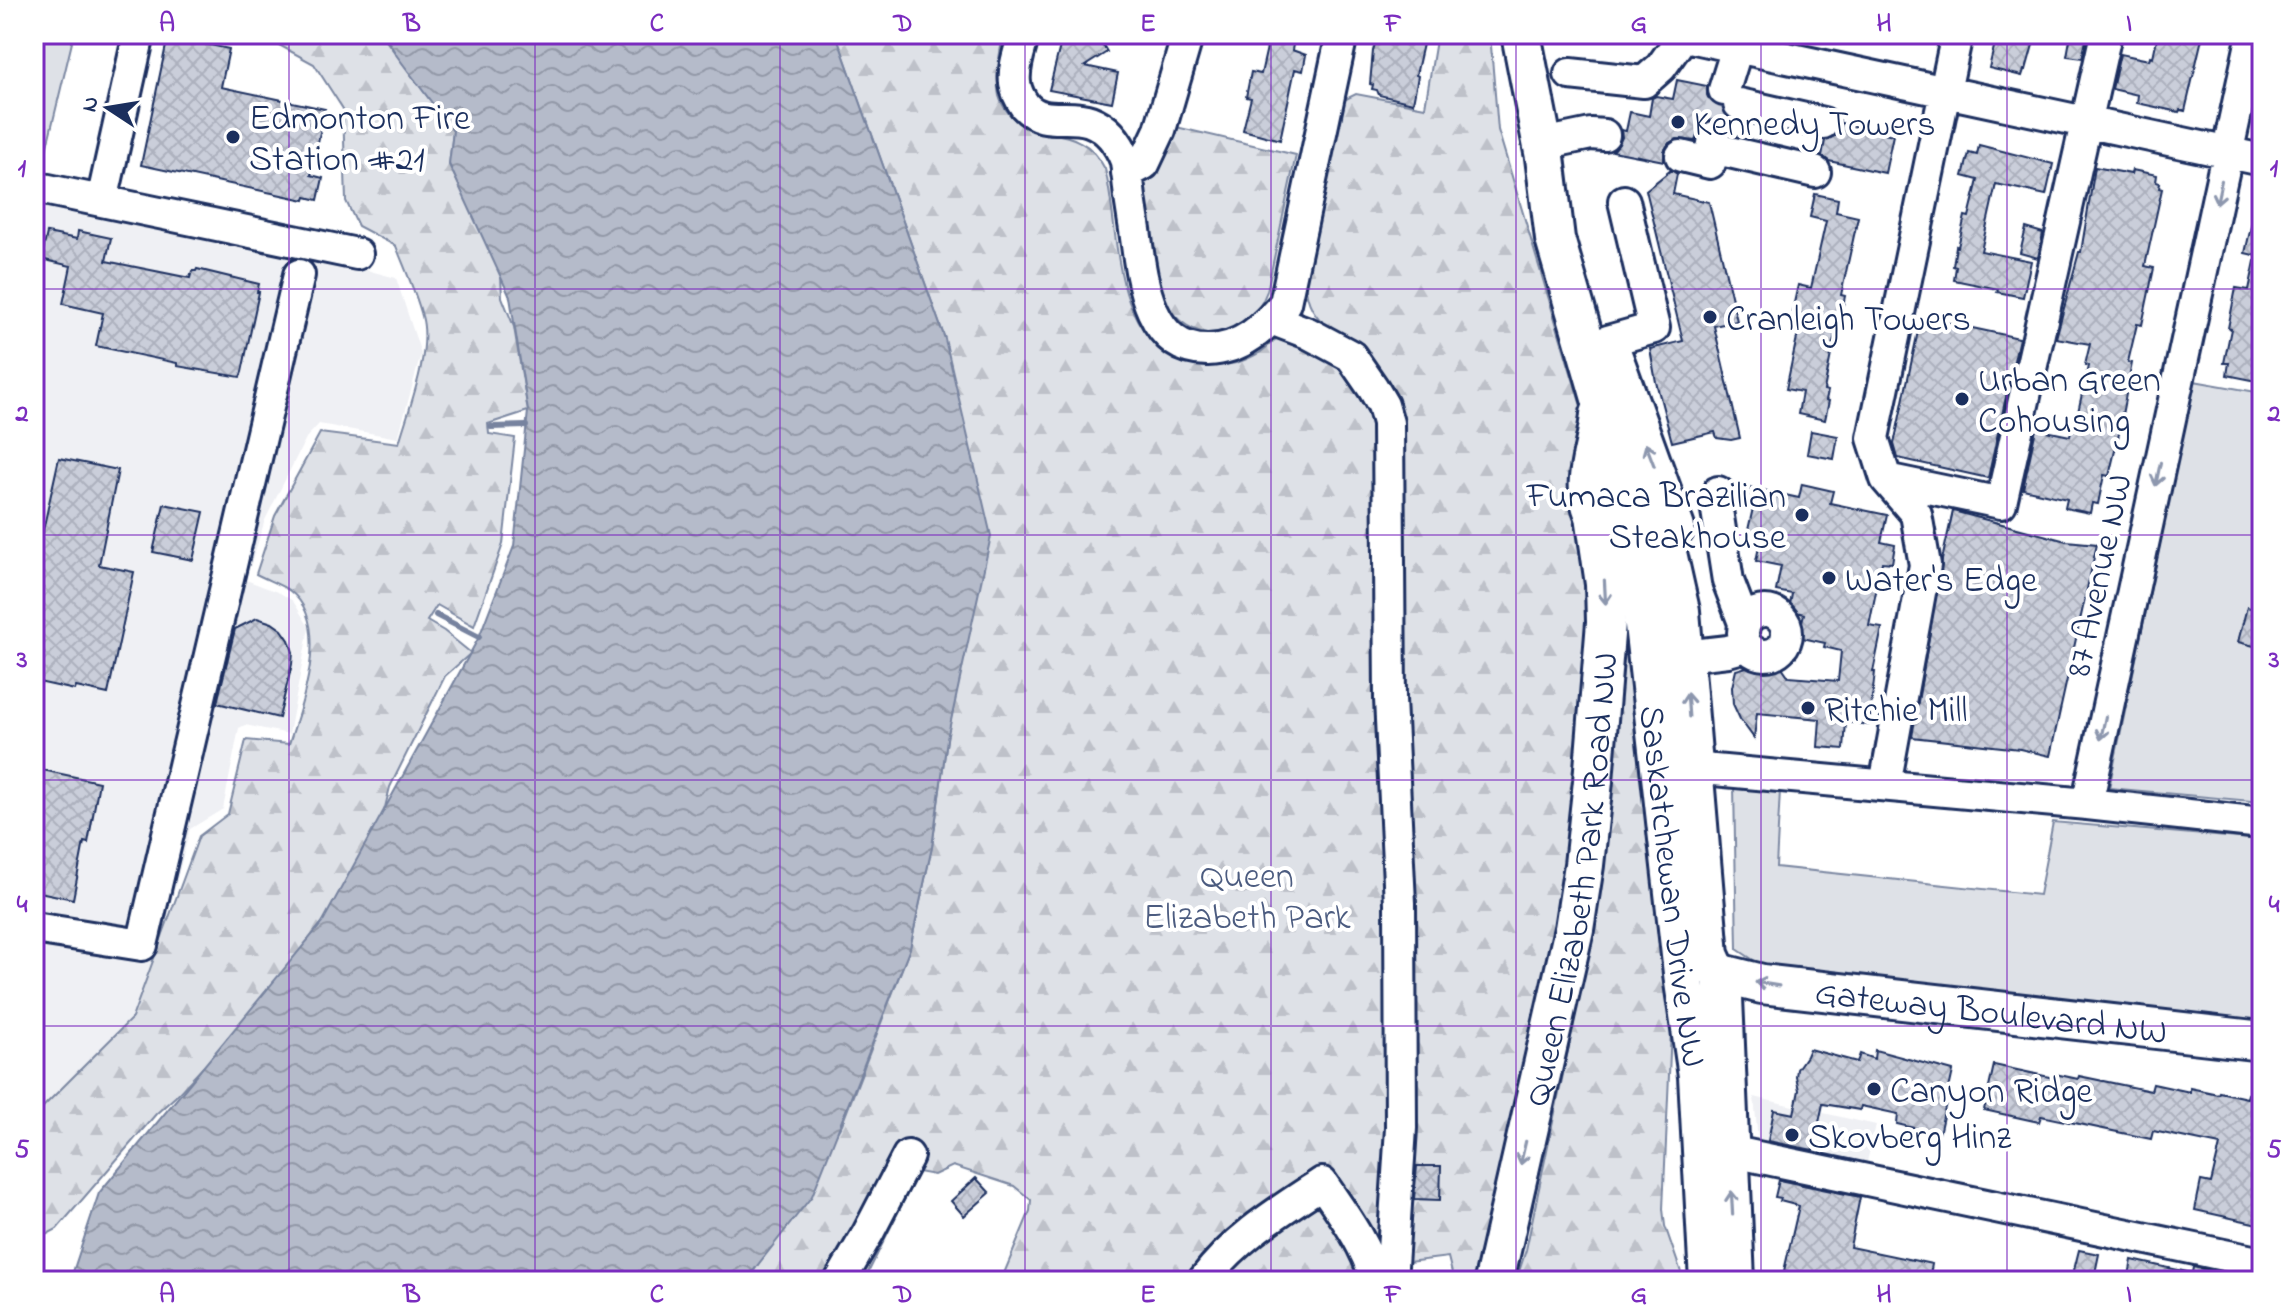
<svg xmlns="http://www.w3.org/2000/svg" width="2296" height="1315" viewBox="0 0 2296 1315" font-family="'Indie Flower',sans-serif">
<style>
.built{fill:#eff0f4}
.green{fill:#dee1e7;stroke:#7c88a2;stroke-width:2}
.forest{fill:url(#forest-firs);stroke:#7c88a2;stroke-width:2}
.water{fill:url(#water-waves);stroke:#77839f;stroke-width:2}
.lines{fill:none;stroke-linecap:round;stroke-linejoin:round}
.stream{stroke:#77839f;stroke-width:6}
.building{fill:url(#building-cross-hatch);stroke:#1b2f5e;stroke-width:2}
.minor-tunnel{stroke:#d1d5df;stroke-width:30;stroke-dasharray:30 15;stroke-linecap:butt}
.minor-casing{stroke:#1b2f5e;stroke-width:36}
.major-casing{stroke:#1b2f5e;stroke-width:44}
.minor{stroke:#fff;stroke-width:30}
.major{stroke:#fff;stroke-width:38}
.oneway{stroke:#8d97ae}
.grid{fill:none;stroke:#7b2cbf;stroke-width:2;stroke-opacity:0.55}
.poi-dot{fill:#1b2f5e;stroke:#fff;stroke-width:3}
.labels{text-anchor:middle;stroke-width:8;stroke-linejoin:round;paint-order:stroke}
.poi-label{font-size:36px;fill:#1b2f5e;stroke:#fff;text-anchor:start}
.street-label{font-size:36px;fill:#1b2f5e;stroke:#fff}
.park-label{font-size:36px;fill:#4c5c80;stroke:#fff}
.neatline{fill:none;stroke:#7b2cbf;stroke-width:3}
.grid-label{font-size:26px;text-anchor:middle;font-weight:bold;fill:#7b2cbf}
</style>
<defs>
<pattern id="forest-firs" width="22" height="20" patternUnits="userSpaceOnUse" patternTransform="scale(2)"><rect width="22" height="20" fill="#dee1e7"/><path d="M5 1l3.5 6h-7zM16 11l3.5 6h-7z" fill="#bec1c9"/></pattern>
<pattern id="water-waves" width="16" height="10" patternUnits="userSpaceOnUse" patternTransform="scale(2)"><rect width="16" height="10" fill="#b5bbca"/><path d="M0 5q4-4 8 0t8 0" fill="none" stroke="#9298a7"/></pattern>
<pattern id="building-cross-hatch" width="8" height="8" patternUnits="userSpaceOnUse" patternTransform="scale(2)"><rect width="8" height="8" fill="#caceda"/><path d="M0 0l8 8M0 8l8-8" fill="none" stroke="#adb1be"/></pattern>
</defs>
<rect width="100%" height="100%" fill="#fff"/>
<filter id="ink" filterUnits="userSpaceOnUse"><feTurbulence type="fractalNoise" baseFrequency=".0125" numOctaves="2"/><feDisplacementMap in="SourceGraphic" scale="16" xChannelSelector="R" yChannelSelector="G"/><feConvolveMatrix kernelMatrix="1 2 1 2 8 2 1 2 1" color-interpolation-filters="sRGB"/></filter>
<g filter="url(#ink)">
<path class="built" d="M34,196l270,57 92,25 25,76 -23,84 -79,-14 -13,14 -41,82 -19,60 34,13 13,8 16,26 -20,107 -44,-9 -6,3 -16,81 -33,20 -45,176 -111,110z
M1754,1097l122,28 -11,45 -106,-19z"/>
<path class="green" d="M34,34h40l-32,133 -8,-1z
M2194,381l68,12v409l-153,-14z
M1734,786l46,4 -4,77 263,28 14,-73 209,18v188l-495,-59 -30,-20z"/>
<path class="forest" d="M259,34h122l72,97 -4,34 38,75 14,36 1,21 12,30 14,84 -40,13 1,10 26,4 -12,106 -29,82 -37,-21 -10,16 17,10 27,22 -26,23 -55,111 -9,37 -43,79 -113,141 -50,53 -19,17 -99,115 -23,12v-122l10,-13 88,-88 67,-182 29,-22 18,-74 43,4c13,-41 43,-121 1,-153 -10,-7 -23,-11 -34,-17l19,-58 45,-83 79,10c10,-35 33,-92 23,-127 -6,-23 -17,-47 -26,-70l-38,-20 -12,-25 -3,-92 -29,-45z
M836,34h167c-3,20 -8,41 -4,62 2,7 7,15 13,21 25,23 43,11 68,25 12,6 19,15 25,27 15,60 5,158 71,188 18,8 40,11 60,6 7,-2 16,-6 23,-10 7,-4 12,-11 19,-15 14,-7 33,-8 48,-12 -16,-15 -21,-29 -21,-51l35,-173 16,-8 69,13 12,-73h53l8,96 86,286 8,197 -31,337 -79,331h-28l-6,-24 -56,7 -1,17h-388l2,-10 25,-60 1,-11 -17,-14 -61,-20 -19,9 -16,-3 -54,109h-116l94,-157 68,-176 22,-101 15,-108 -2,-400z
M1159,123l137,32 -29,136c-20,54 -78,57 -105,7l-20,-114z
M1624,606l48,402 -9,201 2,17 19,55h-168l10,-31 48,-228 21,-124z"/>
<path class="water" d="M384,34h452l109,305 46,197 -44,203 -15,108 -22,101 -98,248 -59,75 -5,10h-678l29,-88 223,-270 157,-286 35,-91 14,-135 -18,-114 -61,-133 4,-33 -56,-75z"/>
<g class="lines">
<path class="stream" d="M491,427l35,-1
M436,615l43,22"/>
</g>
<path class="building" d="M1063,34h41l-2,9 5,9 -22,14 33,7 -6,29 -63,-12z
M1270,34h25l-3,16 14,5 -3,16 -8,-2 -15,71 -37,-10 8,-32 -5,-1 5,-25 10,2z
M1380,34h40l-2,10h5l-7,31 2,1 -5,27 -34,-8 -2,-5 -5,-1 1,-4 -3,-1 3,-33 4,-15h3z
M2002,34h34l-10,36h-2l-2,6 -33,-8 6,-25 4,1z
M2071,34l16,2 -5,22 -15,-2z
M2158,34h45l-18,77 -5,-1 -1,2 -42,-9 1,-8 -26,-6 8,-35 29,6 1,-4 3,1z
M168,36l61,13 -8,38 104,22 -14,66 12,3 -5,22 -12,-3 -1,3 -164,-35z
M1677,80l30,6v9l3,7 12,5 8,12 -2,8 -11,-8 -10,2 -7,5 -5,15 -18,-2 -8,4 -5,8v10l-51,-10 6,-7 3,-7 -1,-7 5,1 4,-19 19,4 3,-18 4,-2 17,3z
M1841,123l52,12 -8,38 -56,-12 -7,-5 3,-16 12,-5z
M1979,145l74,19 -7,31 -50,-11 -15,67 50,10 -8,36 -26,-5 1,-3 -44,-9 2,-13 -3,-1 3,-20 2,1 7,-31 4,1 9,-37 -15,-4 6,-23 8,2z
M2095,167l36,7 1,-4 25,5 -1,7 4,1 -1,5 3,1 -17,77 9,2 -12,57 -5,-1 -9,38 4,1 -12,62h1l-12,51 -5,-1 -6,29 -6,-1 -2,10 -25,-5 2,-9 -44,-10 13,-60 34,7 4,-20 3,1 11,-51 -3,-1 5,-21 -34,-6 23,-86h2z
M1671,170l6,4 -4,20 36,8 28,119 -23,5 26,112 -9,2 -14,-2 -2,-6 -43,10 -16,-60 -6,-33 33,-8 -37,-151z
M1815,194l23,5 -2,13 22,5 -17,78 4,1 -8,38h-2l-11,56 4,1 -2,9 3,1 -4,19 -27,-6 4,-22 -16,-3 16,-75 -10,-2 6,-27 13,3 15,-67 -16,-4z
M2255,209h7v48l-17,-4z
M2026,228l17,5 -5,25 -18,-5z
M78,231l33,7 -5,23 84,17 2,-7h4l1,-2 62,15 -2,8h2l-17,80 -2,5 -63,-11v-3l-81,-17 7,-33 -40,-9 8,-38 -30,-7 6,-26 30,6z
M2255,261l7,1v120l-35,-7 2,-12h-5l7,-34 -3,-1 8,-40 13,2z
M1921,317l98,21 -31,140 -90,-20 -4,-14z
M1811,431l27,5 -4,23 -27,-5z
M59,458l59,12 -19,95 35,7 -26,122 -32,-7 -1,3 -41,-9v-110z
M1802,484l31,7 -3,12 57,12 -6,27 14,3 -3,18 -10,-1 -13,64 13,2 -9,44h2l-6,53 -23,-3 -2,27 -26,-2 2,-28 -63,-6 -3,25 -14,-19 -7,-15 -1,-17 4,-17 18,-5 28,2 7,10 49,4 3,-30 -17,-4 1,-4 -27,-6 6,-23 -15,-4 3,-16 -16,-3 5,-25 -25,-5 4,-19 -14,-3 7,-31 -13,-3 4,-19 55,12z
M164,504l40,8 -11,48 -40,-8z
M1953,511l113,30 31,3 -47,212 -30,-7 -108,-12 30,-177z
M2247,607l15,4v37l-24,-6z
M257,618l15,5 10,7 7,10 4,12 -1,12 -13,54 -62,-15 18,-74z
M38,769l61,13 -11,61 -4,-1 -11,57 -39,-8v-100z
M1809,1049l48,13 3,-8 14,5 1,-9 78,21 -14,63 -42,-10 1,-10 -37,-8 -1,4 -37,-6 -10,46 -45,-9 6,-31 20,4 5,-24 -3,-13 1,-8 9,-13z
M1994,1065l60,13 1,-4 23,5 1,-3 72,15 2,-7 37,8v-4l28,6 1,-2 28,6 1,-4 14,4v83l-4,21 4,2 -4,20 -63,-14 6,-29 10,2 9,-38 -67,-14 -2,8 -110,-23 -2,6 -55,-12z
M1417,1166h24l-1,34 -26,-1z
M976,1178l14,15 -26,23 -13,-15z
M1779,1180l81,17 -10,50 82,17 -3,17h-101l-44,-10 15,-65 -19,-5 1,-3 -6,-1z
M2079,1250l20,4 -5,24 -21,-4z
M2132,1260l60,13 1,-6 23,5 -2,9h-86z"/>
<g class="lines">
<path class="minor-tunnel" d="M1715,131l9,-41"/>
<g class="minor-casing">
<path id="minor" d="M1024,34c-4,16 -11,33 -9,49 1,9 5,16 10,23 18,20 43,7 65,15 19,7 29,22 36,40 2,23 5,46 9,69 6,44 12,121 73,120 34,-1 56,-22 77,-47l57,-269
M1676,34l586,126
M1570,74l74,8 17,-15 22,-31
M1724,90l13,-42
M1739,104l84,19
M1543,144l48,-10 13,1
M1712,148l103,24
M1681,156l29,7 4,-26
M1127,173l17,-9 16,-34 28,-96
M34,187l323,67
M102,201l37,-167
M1271,319l37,14 43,23 22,32 10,17 5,18 2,276 10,204 1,225 -10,153
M1608,341l46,-13 -30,-127
M1886,479l115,24 105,-469
M1718,492l-2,12 12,77 16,42
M1743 633a22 22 0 1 1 44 0a22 22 0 1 1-44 0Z
M1684,656l44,-5 18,-5
M1692,768l395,36 175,19
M1885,785l40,-220 -9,-51 -30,-35 -13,-41 84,-404
M2087,804l166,-770
M34,928l108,17 157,-670
M1729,1151l533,112
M840,1281l28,-48 40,-77
M1203,1281c32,-43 75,-69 119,-98 21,31 44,61 54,98"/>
</g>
<g class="major-casing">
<g id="major">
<path id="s1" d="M1521,34l24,123 10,82 73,253 5,34 51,456 14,94 11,205"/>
<path d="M1613,357l62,171"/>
<path d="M1595,515c-16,-33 3,-67 5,-101"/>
<path id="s2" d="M1722,974l40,10 500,57"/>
<path id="s3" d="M1494,1281l80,-352 10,-64 9,-84 13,-159 -1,-38 -10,-69 5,-11 6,-7 9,-4 13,-1 9,3 16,16 14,42 13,58 29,344 6,13 7,6 13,307"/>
</g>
</g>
<use href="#minor" class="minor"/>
<use href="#major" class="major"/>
</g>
<defs><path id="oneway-shaft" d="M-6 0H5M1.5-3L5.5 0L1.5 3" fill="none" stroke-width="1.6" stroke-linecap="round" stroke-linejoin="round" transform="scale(2)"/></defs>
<g class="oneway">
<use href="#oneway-shaft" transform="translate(2219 192) rotate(102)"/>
<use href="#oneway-shaft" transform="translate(1650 455) rotate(-111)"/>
<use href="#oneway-shaft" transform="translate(2158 474) rotate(102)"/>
<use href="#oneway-shaft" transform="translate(1605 592) rotate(87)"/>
<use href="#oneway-shaft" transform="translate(1688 705) rotate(-94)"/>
<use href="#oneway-shaft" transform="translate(2103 728) rotate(102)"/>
<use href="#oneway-shaft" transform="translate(1767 984) rotate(-171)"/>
<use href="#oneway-shaft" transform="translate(1523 1153) rotate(103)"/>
<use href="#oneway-shaft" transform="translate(1732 1203) rotate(-93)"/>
</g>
</g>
<path class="grid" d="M289,34v1247M535,34v1247M780,34v1247M1025,34v1247M1271,34v1247M1516,34v1247M1761,34v1247M2007,34v1247M34,289h2228M34,535h2228M34,780h2228M34,1026h2228"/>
<g class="poi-dot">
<circle cx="1678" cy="122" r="8"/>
<circle cx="233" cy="137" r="8"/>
<circle cx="1710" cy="317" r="8"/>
<circle cx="1962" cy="399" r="8"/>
<circle cx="1802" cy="515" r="8"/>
<circle cx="1829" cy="578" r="8"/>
<circle cx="1808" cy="708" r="8"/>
<circle cx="1874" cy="1089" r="8"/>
<circle cx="1792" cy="1135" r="8"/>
</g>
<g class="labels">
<g class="poi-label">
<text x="249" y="129">Edmonton Fire<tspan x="249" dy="41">Station #21</tspan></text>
<text x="1694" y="135">Kennedy Towers</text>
<text x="1726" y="330">Cranleigh Towers</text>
<text x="1978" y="391">Urban Green<tspan x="1978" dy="41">Cohousing</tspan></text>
<text x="1786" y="507" text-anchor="end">Fumaca Brazilian<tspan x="1786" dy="41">Steakhouse</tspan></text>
<text x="1845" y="591">Water's Edge</text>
<text x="1824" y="721">Ritchie Mill</text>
<text x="1890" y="1102">Canyon Ridge</text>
<text x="1808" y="1148">Skovberg Hinz</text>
</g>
<g class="street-label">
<text transform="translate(2097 575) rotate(-78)" y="13">87 Avenue NW</text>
<text dy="13" stroke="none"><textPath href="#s3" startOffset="410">Queen Elizabeth Park Road NW</textPath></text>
<text dy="13" stroke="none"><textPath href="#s1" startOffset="868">Saskatchewan Drive NW</textPath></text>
<text dy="13" stroke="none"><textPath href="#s2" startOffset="272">Gateway Boulevard NW</textPath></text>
</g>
<g class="park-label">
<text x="1247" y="887">Queen<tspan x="1247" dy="41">Elizabeth Park</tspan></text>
</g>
</g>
<rect width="2296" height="1315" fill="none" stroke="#fff" stroke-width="88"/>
<g transform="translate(108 108) rotate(282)" stroke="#ffffff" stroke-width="6" paint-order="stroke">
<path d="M0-6L14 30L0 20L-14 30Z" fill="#1b2f5e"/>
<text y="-12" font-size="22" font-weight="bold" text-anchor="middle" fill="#1b2f5e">N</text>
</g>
<rect x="44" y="44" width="2208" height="1227" class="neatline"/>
<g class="grid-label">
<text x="167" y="31">A</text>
<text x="412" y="31">B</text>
<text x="657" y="31">C</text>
<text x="903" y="31">D</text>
<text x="1148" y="31">E</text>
<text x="1393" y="31">F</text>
<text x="1639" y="31">G</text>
<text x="1884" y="31">H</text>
<text x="2129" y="31">I</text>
<text x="22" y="176">1</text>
<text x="2274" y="176">1</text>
<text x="22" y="421">2</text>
<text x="2274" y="421">2</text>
<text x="22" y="667">3</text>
<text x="2274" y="667">3</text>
<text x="22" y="912">4</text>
<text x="2274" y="912">4</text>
<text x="22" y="1157">5</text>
<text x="2274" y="1157">5</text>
<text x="167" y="1302">A</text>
<text x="412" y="1302">B</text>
<text x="657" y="1302">C</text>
<text x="903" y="1302">D</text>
<text x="1148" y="1302">E</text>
<text x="1393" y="1302">F</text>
<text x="1639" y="1302">G</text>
<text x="1884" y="1302">H</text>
<text x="2129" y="1302">I</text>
</g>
</svg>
